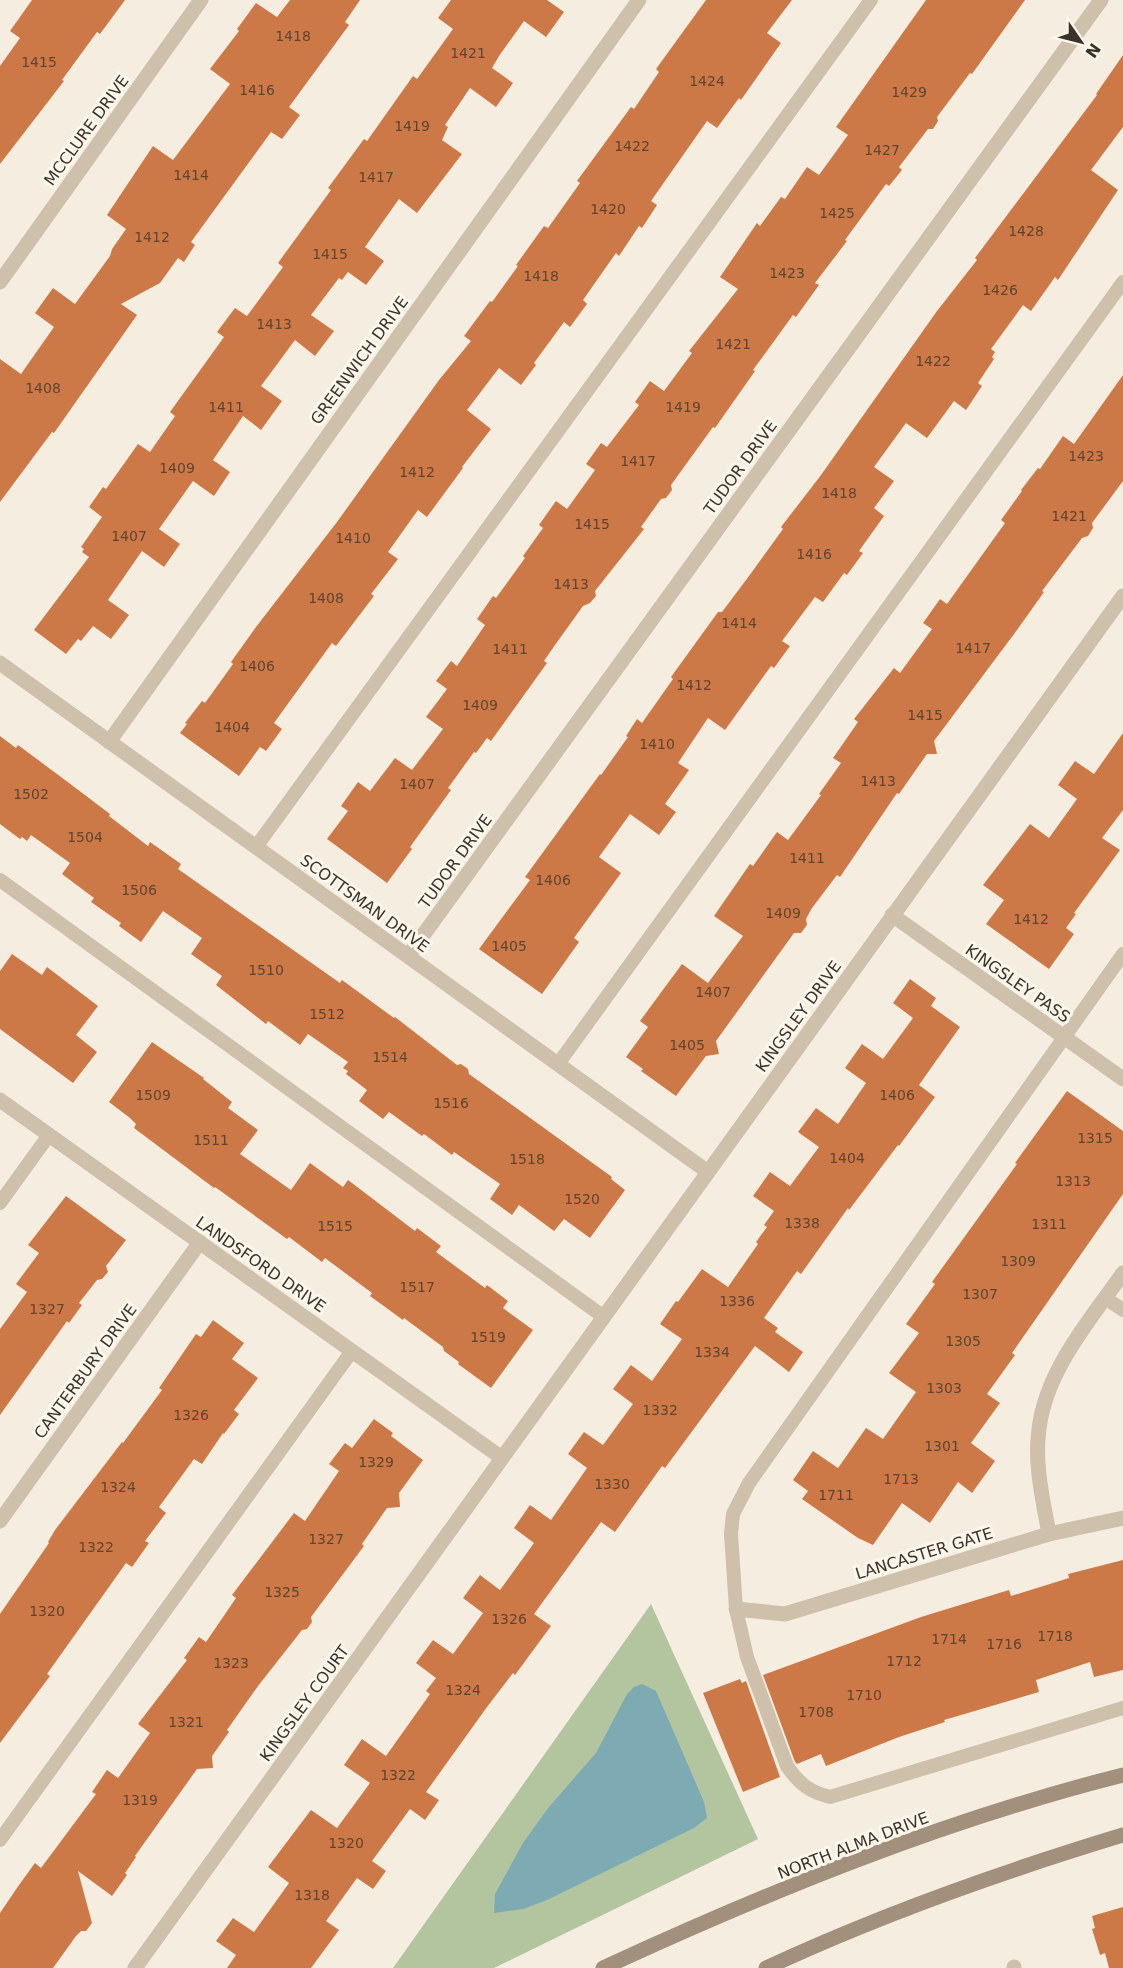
<svg xmlns="http://www.w3.org/2000/svg" width="1123" height="1968" viewBox="0 0 1123 1968" font-family="'DejaVu Sans',sans-serif">
<style>
.green{fill:#b3c59f}
.water{fill:#7daab3}
.building{fill:#cc7947}
.lines{fill:none;stroke-linecap:round;stroke-linejoin:round}
.service{stroke:#cec0ab;stroke-width:14}
.minor{stroke:#cec0ab;stroke-width:15}
.secondary{stroke:#a28f7c;stroke-width:15}
.labels{text-anchor:middle;stroke-width:6;stroke-linejoin:round;paint-order:stroke}
.number-label{font-size:14px;fill:#5f4431}
.street-label{font-size:16px;fill:#3b322a;stroke:#fbf7ed}
</style>
<rect width="100%" height="100%" fill="#f5eee0"/>
<path class="green" d="M651,1604l107,235 -264,129h-101z"/>
<path class="water" d="M642,1684l14,7 48,111 3,16 -13,10 -147,72 -24,9 -29,4 1,-19 28,-51 26,-36 47,-54 31,-59 7,-7z"/>
<path class="building" d="M32,0h93l-25,34 -3,-2 -35,48 2,1 -64,83v-98l20,-28 -10,-7z
M290,0h70l-15,22 4,3 -60,82 11,8 -18,24 -11,-7 -80,110 4,3 -11,17 -6,-4 -18,25 -39,21 16,11 -83,118 -2,-1 -52,70v-143l21,15 33,-47 -19,-14 18,-25 22,16 35,-48 2,-7 14,-20 -19,-14 46,-69 20,14 57,-76 -20,-15 29,-38 -2,-2 19,-26 21,14z
M451,0h96l17,12 -18,25 -22,-16 -25,35 -7,12 21,15 -17,24 -26,-19 -25,37 3,2 -6,13 20,14 -45,59 -18,-14 -34,48 19,14 -18,24 -18,-13 -6,8 -3,-2 -28,37 23,16 -19,25 -20,-16 -34,46 21,15 -21,29 -18,-14 -30,44 17,12 -16,24 -21,-15 -34,48 21,15 -16,23 -22,-16 -34,49 21,15 -18,24 -18,-13 -12,15 -3,-2 -12,15 -32,-24 55,-73 -7,-5 2,-3 -3,-2 21,-30 -13,-10 14,-20 3,2 32,-45 12,8 25,-36 -5,-4 54,-75 -7,-5 18,-24 12,8 36,-49 -5,-4 53,-73 -3,-2 36,-49 3,2 46,-65 4,3 36,-50 -15,-11z
M706,0h86l-25,33 14,10 -40,57 -2,-2 -22,30 -10,-7 -56,80 6,4 -15,23 -3,-2 -20,30 -3,-3 -33,47 4,4 -17,23 -6,-5 -30,41 2,2 -15,20 -22,-17 -32,42 24,19 -29,38 1,1 -36,49 -9,-7 -30,42 10,7 -27,35 3,2 -38,50 -4,-3 -32,44 -26,36 8,6 -16,22 -6,-4 -21,29 -59,-43 7,-9 -2,-1 17,-22 3,2 28,-39 -2,-2 25,-35 81,-105 102,-142 32,-39 -7,-5 26,-35 2,1 26,-36 -2,-1 28,-39 4,2 32,-45 -3,-2 54,-74 3,2 25,-37 -3,-3z
M926,0h99l-53,74 -2,-1 -33,44 1,4 -5,8h-5l-29,38 3,3 -13,16 -3,-2 -41,56 2,1 -32,42 4,2 -23,32 -3,-2 -40,55 2,1 -40,57 -2,-1 -42,58 1,5 -6,8 -5,1 -20,28 3,2 -49,62 1,5 -6,7 -7,3 -28,39 -11,16 3,2 -38,53 -18,25 -4,-3 -11,15 -2,-1 -26,36 3,2 -41,57 2,2 -25,34 -60,-44 21,-28 -7,-5 17,-24 12,9 25,-33 17,12 31,-41 -17,-12 21,-28 -11,-8 15,-20 6,5 28,-41 -8,-6 16,-23 3,2 29,-40 -2,-2 20,-28 -4,-3 17,-24 11,8 28,-39 -9,-6 15,-21 6,4 32,-42 -4,-3 15,-21 14,10 28,-38 -3,-2 49,-62 -18,-12 37,-54 3,3 21,-29 4,2 22,-32 12,8 29,-40 -12,-8z
M1123,55v72l-32,43 27,20 -60,90 -3,-3 -24,34 -8,-6 -32,44 4,3 -3,5 2,2 -16,24 4,3 -16,24 -12,-9 -27,37 -21,-15 -32,44 20,14 -20,27 10,8 -25,35 4,2 -16,22 -3,-2 -21,29 -8,-5 -33,44 8,5 -16,22 -3,-2 -46,64 -17,-12 -30,45 11,7 -24,34 11,8 -17,23 -29,-21 -31,43 22,16 -47,65 5,4 -37,52 -63,-45 51,-69 -5,-3 75,-103 1,1 27,-38 -2,-1 11,-17 5,4 31,-44 -2,-2 47,-65h4l27,-36 34,-47 -2,-2 40,-52 116,-164 40,-51 -2,-2 122,-163 -1,-1z
M1123,375v106l-31,42 1,5 -5,8 -6,2 -40,53 2,1 -27,38 -83,111 3,13h-10l-28,40 -2,-1 -57,84 -3,-2 -25,33 -6,11 1,6 -6,8h-7l-78,108 3,13 -13,2 -30,40 -35,-25 2,-2 -17,-12 22,-30 -8,-6 42,-57 26,19 35,-47 -29,-20 36,-52 3,2 24,-34 11,8 33,-45 -2,-1 22,-31 -8,-5 25,-36 -4,-3 40,-51 6,5 32,-44 -9,-6 17,-24 7,5 58,-81 -4,-3 21,-29 -1,-1 17,-22 2,1 23,-33 11,8z
M1123,733v77l-21,28 18,12 -46,63 2,1 -10,14 8,6 -25,35 -63,-45 18,-24 -21,-15 47,-61 19,14 28,-39 -19,-14 17,-24 19,13z
M0,736l16,12 2,-3 51,38 41,31 -1,2 39,30 2,-4 31,22 -3,5 162,114 2,-3 52,38 1,-1 62,48 4,-1 7,5 1,5 143,103 -1,2 14,11 -35,48 -26,-19 -10,12 -35,-26 -7,10 -22,-16 10,-15 -46,-32 -2,3 -28,-21 -2,2 -33,-24 -6,7 -24,-18 8,-11 -21,-16 2,-3 -5,-3 5,-6 -40,-28 -8,11 -32,-24 -2,3 -50,-39 6,-9 -31,-22 11,-16 -39,-27 -22,31 -22,-16 2,-3 -30,-21 3,-4 -32,-24 8,-11 -39,-28 -4,6 -5,-4 -2,2 -20,-15z
M12,954l30,21 5,-8 51,39 -22,29 21,17 -24,31 -73,-54v-58z
M910,979l26,19 -5,8 29,21 -41,58 16,12 -36,49 -1,-1 -49,65 -1,-2 -47,66 -4,-3 -33,47 14,10 -3,4 28,20 -14,20 -34,-26 -90,122 -3,-2 -47,66 -14,-10 -67,92 17,12 -36,49 -2,-2 -26,34 -61,85 13,8 -14,20 -15,-11 -38,52 14,10 -13,18 -16,-11 -31,43 13,9 -28,38h-84l9,-13 -20,-14 17,-23 21,14 35,-49 -21,-16 43,-57 26,18 33,-45 -26,-18 18,-26 24,17 44,-62 -4,-3 10,-13 -20,-15 17,-23 20,14 30,-41 -20,-15 17,-23 20,15 34,-47 -20,-15 16,-23 21,15 36,-52 -19,-14 16,-22 19,13 30,-41 -20,-15 18,-24 21,16 30,-42 -22,-15 16,-23 2,1 24,-33 26,18 30,-43 -2,-2 11,-15 -3,-2 10,-14 -21,-15 17,-24 20,14 29,-39 -21,-15 18,-24 22,16 28,-41 -21,-15 17,-24 21,15 30,-41 -20,-15z
M152,1042l52,36 -1,1 29,23 -4,6 30,22 -18,24 51,36 19,-27 33,24 5,-7 67,51 2,-3 24,18 -5,6 49,36 2,-3 21,16 -5,7 30,22 -42,58 -33,-24 1,-2 -15,-11 -1,-4 -39,-29 -1,2 -33,-24 2,-3 -47,-35 -3,4 -33,-25 -2,2 -72,-52 -1,1 -80,-60 2,-4 -6,-6 -21,-16z
M1067,1091l56,40v63l-111,159 3,2 -28,39 13,9 -29,40 24,18 -23,32 -14,-11 -28,41 -28,-20 -29,42 -15,-7 -56,-39 6,-8 -15,-11 20,-29 25,17 28,-40 17,11 33,-47 -27,-19 30,-40 -13,-9 29,-40 -3,-2 85,-118 -2,-1z
M66,1196l60,44 -20,26 2,6 -6,7 -5,1 -18,23 3,2 -13,18 -2,-2 -67,94v-86l27,-37 -11,-8 23,-31 -11,-8z
M213,1320l31,23 -12,16 26,19 -24,32 5,4 -15,20 -1,-1 -21,31 -8,-5 -35,48 7,6 -21,28 4,2 -17,24 -6,-4 -79,111 3,2 -50,67v-129l49,-71 -1,-1 7,-12 67,-88 1,1 39,-53 -3,-2 37,-54 5,3z
M374,1419l19,14 -2,3 32,24 -24,33 1,14 -13,1 -25,36 2,2 -53,71 1,5 -5,7 -5,1 -44,56 -31,44 2,2 -17,24 1,12 -16,1 -62,87 1,1 -11,16 2,2 -15,21 -34,-25 14,52 -6,8h-5l-5,5 -23,32h-53v-55l19,-28 16,-22 6,5 55,-74 -4,-2 15,-22 11,8 32,-45 -12,-9 49,-64 -3,-2 15,-21 7,5 30,-44 -4,-3 62,-82 11,8 34,-50 -10,-7 16,-21 7,5z
M1123,1560v110l-29,7 -4,-15 -54,18 3,12 -95,28 1,2 -46,15 -73,29 -5,-12 -24,10 -2,-2 -32,-87 158,-58 88,-27 2,6 58,-18 -1,-4z
M740,1679l2,4 4,-2 34,96 -37,15 -40,-99z
M1123,1907v61h-14l-4,-15 -5,2 -8,-26 3,-1 -3,-12z"/>
<g class="lines">
<path class="service" d="M256,847l615,-847
M0,880l604,437
M1123,954l-374,529 -16,31 -2,20 5,75 11,48 40,109c12,18 23,26 43,31l293,-89
M558,1064l565,-782
M0,1203l49,-68
M1105,1298l18,12
M0,1840l352,-489"/>
<path class="minor" d="M0,282l201,-282
M0,663l708,509
M109,742l530,-742
M892,915l231,164
M408,956l693,-956
M0,1100l502,358
M0,1521l200,-279
M1049,1534c-6,-34 -15,-70 -10,-105 7,-59 51,-109 84,-156
M736,1609l49,5 264,-80 74,-16
M1014,1967v1
M135,1968l988,-1372"/>
<path class="secondary" d="M603,1968c167,-77 341,-148 520,-193
M766,1968c116,-54 235,-96 357,-133"/>
</g>
<g class="labels">
<g class="number-label">
<text x="293" y="41">1418</text>
<text x="468" y="58">1421</text>
<text x="39" y="67">1415</text>
<text x="707" y="86">1424</text>
<text x="257" y="95">1416</text>
<text x="909" y="97">1429</text>
<text x="412" y="131">1419</text>
<text x="632" y="151">1422</text>
<text x="882" y="155">1427</text>
<text x="191" y="180">1414</text>
<text x="376" y="182">1417</text>
<text x="608" y="214">1420</text>
<text x="837" y="218">1425</text>
<text x="1026" y="236">1428</text>
<text x="152" y="242">1412</text>
<text x="330" y="259">1415</text>
<text x="787" y="278">1423</text>
<text x="541" y="281">1418</text>
<text x="1000" y="295">1426</text>
<text x="274" y="329">1413</text>
<text x="733" y="349">1421</text>
<text x="933" y="366">1422</text>
<text x="43" y="393">1408</text>
<text x="226" y="412">1411</text>
<text x="683" y="412">1419</text>
<text x="1086" y="461">1423</text>
<text x="638" y="466">1417</text>
<text x="177" y="473">1409</text>
<text x="417" y="477">1412</text>
<text x="839" y="498">1418</text>
<text x="1069" y="521">1421</text>
<text x="592" y="529">1415</text>
<text x="129" y="541">1407</text>
<text x="353" y="543">1410</text>
<text x="814" y="559">1416</text>
<text x="571" y="589">1413</text>
<text x="326" y="603">1408</text>
<text x="739" y="628">1414</text>
<text x="973" y="653">1417</text>
<text x="510" y="654">1411</text>
<text x="257" y="671">1406</text>
<text x="694" y="690">1412</text>
<text x="480" y="710">1409</text>
<text x="925" y="720">1415</text>
<text x="232" y="732">1404</text>
<text x="657" y="749">1410</text>
<text x="878" y="786">1413</text>
<text x="417" y="789">1407</text>
<text x="31" y="799">1502</text>
<text x="85" y="842">1504</text>
<text x="807" y="863">1411</text>
<text x="553" y="885">1406</text>
<text x="139" y="895">1506</text>
<text x="783" y="918">1409</text>
<text x="1031" y="924">1412</text>
<text x="509" y="951">1405</text>
<text x="266" y="975">1510</text>
<text x="713" y="997">1407</text>
<text x="327" y="1019">1512</text>
<text x="687" y="1050">1405</text>
<text x="390" y="1062">1514</text>
<text x="153" y="1100">1509</text>
<text x="897" y="1100">1406</text>
<text x="451" y="1108">1516</text>
<text x="1095" y="1143">1315</text>
<text x="211" y="1145">1511</text>
<text x="847" y="1163">1404</text>
<text x="527" y="1164">1518</text>
<text x="1073" y="1186">1313</text>
<text x="582" y="1204">1520</text>
<text x="802" y="1228">1338</text>
<text x="1049" y="1229">1311</text>
<text x="335" y="1231">1515</text>
<text x="1018" y="1266">1309</text>
<text x="417" y="1292">1517</text>
<text x="980" y="1299">1307</text>
<text x="737" y="1306">1336</text>
<text x="47" y="1314">1327</text>
<text x="488" y="1342">1519</text>
<text x="963" y="1346">1305</text>
<text x="712" y="1357">1334</text>
<text x="944" y="1393">1303</text>
<text x="660" y="1415">1332</text>
<text x="191" y="1420">1326</text>
<text x="942" y="1451">1301</text>
<text x="376" y="1467">1329</text>
<text x="901" y="1484">1713</text>
<text x="612" y="1489">1330</text>
<text x="118" y="1492">1324</text>
<text x="836" y="1500">1711</text>
<text x="326" y="1544">1327</text>
<text x="96" y="1552">1322</text>
<text x="282" y="1597">1325</text>
<text x="47" y="1616">1320</text>
<text x="509" y="1624">1326</text>
<text x="1055" y="1641">1718</text>
<text x="949" y="1644">1714</text>
<text x="1004" y="1649">1716</text>
<text x="904" y="1666">1712</text>
<text x="231" y="1668">1323</text>
<text x="463" y="1695">1324</text>
<text x="864" y="1700">1710</text>
<text x="816" y="1717">1708</text>
<text x="186" y="1727">1321</text>
<text x="398" y="1780">1322</text>
<text x="140" y="1805">1319</text>
<text x="346" y="1848">1320</text>
<text x="312" y="1900">1318</text>
</g>
<g class="street-label">
<text transform="translate(86 130) rotate(-54)" y="6">MCCLURE DRIVE</text>
<text transform="translate(359 360) rotate(-54)" y="6">GREENWICH DRIVE</text>
<text transform="translate(740 467) rotate(-54)" y="6">TUDOR DRIVE</text>
<text transform="translate(455 861) rotate(-54)" y="6">TUDOR DRIVE</text>
<text transform="translate(365 903) rotate(36)" y="6">SCOTTSMAN DRIVE</text>
<text transform="translate(1018 983) rotate(35)" y="6">KINGSLEY PASS</text>
<text transform="translate(798 1016) rotate(-54)" y="6">KINGSLEY DRIVE</text>
<text transform="translate(261 1264) rotate(35)" y="6">LANDSFORD DRIVE</text>
<text transform="translate(85 1371) rotate(-54)" y="6">CANTERBURY DRIVE</text>
<text transform="translate(924 1553) rotate(-17)" y="6">LANCASTER GATE</text>
<text transform="translate(304 1703) rotate(-54)" y="6">KINGSLEY COURT</text>
<text transform="translate(853 1845) rotate(-21)" y="6">NORTH ALMA DRIVE</text>
</g>
</g>
<g transform="translate(1081 42) rotate(125)" stroke="#fbf7ed" stroke-width="4.5" paint-order="stroke">
<path d="M0-4.5L10 22L0 15L-10 22Z" fill="#3b322a"/>
<text y="-9" font-size="16" font-weight="bold" text-anchor="middle" fill="#3b322a">N</text>
</g>
</svg>
